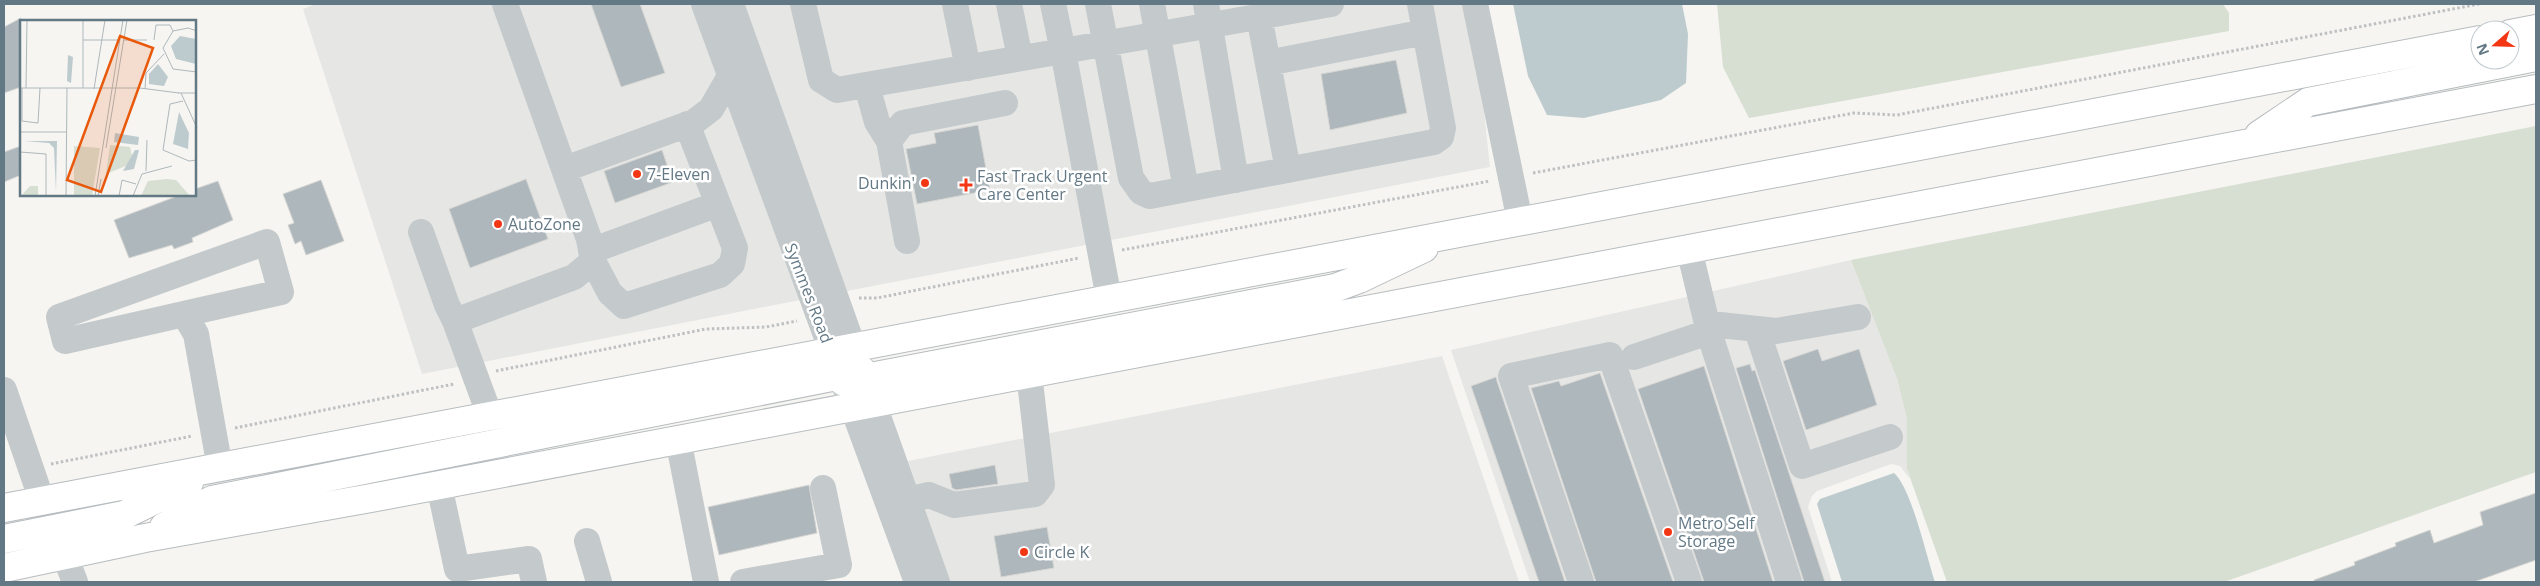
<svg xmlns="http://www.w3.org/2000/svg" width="2540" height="586" viewBox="0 0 2540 586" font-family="'Open Sans',sans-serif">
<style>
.built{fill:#e6e7e5}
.green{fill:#d7ded2}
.water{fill:#bdcbcf}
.building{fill:#aeb7bb;stroke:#d7d7d4}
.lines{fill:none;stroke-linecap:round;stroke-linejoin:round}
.major-casing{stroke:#b7bcbf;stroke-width:30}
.path{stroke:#bec0c2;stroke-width:3;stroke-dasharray:2.5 2.5;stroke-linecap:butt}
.minor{stroke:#c4c9cb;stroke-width:26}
.major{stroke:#fff;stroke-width:28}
.poi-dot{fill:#f33614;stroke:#fff;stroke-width:2}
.labels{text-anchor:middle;stroke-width:5;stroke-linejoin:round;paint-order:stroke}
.poi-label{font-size:16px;fill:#627885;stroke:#fff;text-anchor:start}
.street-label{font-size:16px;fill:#627885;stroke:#fff}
.inset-road{fill:none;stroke:#aeb8bc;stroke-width:1}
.view{fill:#e8590c;fill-opacity:0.15;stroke:#e8590c;stroke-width:2.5}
.inset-edge{fill:none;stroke:#627885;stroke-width:2.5}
</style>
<rect width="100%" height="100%" fill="#f6f5f1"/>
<path class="built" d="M316,4h376l108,296 -378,74 -119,-365z
M743,4h725l16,107 6,56 -643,124z
M1851,260l46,119 10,40v50l3,10 -10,-13 -9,-2 -74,27 -5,5 -4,11 24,75h-302l-79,-232z
M1442,356l77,226h-569l-42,-121z"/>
<path class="green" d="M1717,4h506l6,9v18l-480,87 -26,-51z
M2536,126v346l-312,110h-277l-40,-113v-50l-10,-40 -46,-119z"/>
<path class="water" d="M1513,4h169l6,30 -2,49 -25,17 -77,18 -37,-3 -19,-39z
M1894,473c17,14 33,85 41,109h-93l-25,-78 3,-5z"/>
<path class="building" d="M591,4h49l25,69 -44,14z
M21,18v69l-17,6v-66z
M1396,60l11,53 -77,17 -9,-56z
M978,125l12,65 -73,14 -11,-55 30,-6 -2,-10z
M21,146v29l-17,7v-30z
M662,150l11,32 -58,21 -11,-32z
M526,179l22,60 -78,29 -21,-59z
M321,180l23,61 -38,14 -5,-14 -6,3 -7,-19 6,-2 -11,-29z
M218,181l15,39 -41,18 1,4 -19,7 -2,-4 -43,13 -15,-38 66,-25h15v-6z
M1818,349l4,12 37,-12 18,56 -71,25 -23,-69z
M1750,364l2,7 3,-1 70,212h-21l-68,-214z
M1704,366l69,216h-69l-66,-193z
M1600,373l73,209h-77l-65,-194 28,-7 2,5z
M1496,377l1,4 68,201h-26l-68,-196z
M995,465l3,19 -42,6 -4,-2 -3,-14z
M809,485l8,48 -98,22 -11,-48z
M2536,493v67l-62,22h-160v-2l41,-15 -1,-3 42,-16 -1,-3 35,-13 4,13 49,-18 -3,-13z
M1047,527l7,41 -53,9 -7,-41z"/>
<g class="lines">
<g class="major-casing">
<path id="major" d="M2510,34l26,-5
M2259,135l49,-33 228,-45
M844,382l491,-94 24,-9 65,-31
M4,508l2476,-468
M164,527l48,-27 650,-129
M4,539l120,-24 65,-32
M4,568l141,-30 226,-40 2165,-409"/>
</g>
<path class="path" d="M1533,173l321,-60 43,2 582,-111
M1122,250l368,-69
M859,298h18l202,-40
M496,371l210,-42 60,-2 31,-6
M235,428l219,-44
M51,464l141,-28"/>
<path class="minor" d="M704,4l213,578
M731,4l206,578
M803,4l18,76 16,10 226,-39 46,248
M955,4l13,64
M1009,4l11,54
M1053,4l10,47 268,-47
M1098,4l33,174 10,14 9,4 284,-54 7,-5 2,-9 -23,-124
M1152,4l34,185
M1206,4l30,176
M1475,4l45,217
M1259,16l29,154
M1268,63l157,-31
M867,86l10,36 12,19 18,100
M889,141l14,-18 102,-20
M565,169l129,-47 17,-13 19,-33
M421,232l26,73 8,16
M1689,249l20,83 80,250
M591,251l127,-47
M593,261l17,32 14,13 96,-31 12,-11 3,-16 -48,-124
M184,314l97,-22 -14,-50 -208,75 6,24 119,-27 12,20 24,134
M1708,327l12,-2 56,6 82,-14
M1757,330l45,136 88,-29
M1634,357l75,-25
M4,390l38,111
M490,416l-35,-95 119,-44 19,-16 -4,-22 -84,-235
M678,439l28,143
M439,485l18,84 72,-10 5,23
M908,500l21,-5 25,10 81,-11 7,-9 -13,-112
M587,541l12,41
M65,556l10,26
M743,582l96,-17 -16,-77
M1581,582l-70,-206 99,-21 79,227"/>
<use href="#major" class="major"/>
</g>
<g class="poi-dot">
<circle cx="637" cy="174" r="5"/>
<circle cx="925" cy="183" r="5"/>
<path d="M963.5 177.5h5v5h5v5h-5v5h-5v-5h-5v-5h5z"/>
<circle cx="498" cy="224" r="5"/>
<circle cx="1668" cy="532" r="5"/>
<circle cx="1024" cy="552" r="5"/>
</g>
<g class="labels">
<g class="poi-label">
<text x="647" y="180">7-Eleven</text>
<text x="977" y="182">Fast Track Urgent<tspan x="977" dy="18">Care Center</tspan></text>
<text x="915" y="189" text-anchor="end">Dunkin'</text>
<text x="508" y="230">AutoZone</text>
<text x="1678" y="529">Metro Self<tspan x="1678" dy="18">Storage</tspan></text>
<text x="1034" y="558">Circle K</text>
</g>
<g class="street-label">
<text transform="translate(809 293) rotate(69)" y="6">Symmes Road</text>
</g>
</g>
<g transform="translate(20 20)">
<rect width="176" height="176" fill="#f6f5f1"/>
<path d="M90,125l20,2 2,8 -4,10 -22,9zM54,126l26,2 -8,48h-18zM147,159l9,1 14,16h-49l7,-15zM10,166h8v10h-17z" fill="#d7ded2"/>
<path d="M160,16l16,3v25l-20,-5 -5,-13zM48,35l5,2 -2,26 -4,-2zM138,44l10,13 -4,9 -15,-2v-10zM159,92l10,21 -1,16 -15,-5zM95,113l24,4 -1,8 -24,-3zM4,121h33l-1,51 -2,-44 -5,-5zM115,130h4l-5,19 -11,2z" fill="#bdcbcf"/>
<path class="inset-road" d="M177,11l-9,-3 -15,3 -10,17 10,21 24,3M63,20h37M104,20h23M134,20l2,-15h14l3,6M0,68h120l39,5M2,68v33l16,2 2,-35M6,68l1,-68M63,68v-68M74,69l11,-69M125,69l1,-16 18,-19M158,73h19M161,73l16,35M163,81l-13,3 -7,46 26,11 8,-1M0,112h47M86,128l21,-128M0,132l26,2v42M126,151l1,-31M46,176l1,-108M75,176l28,-176M78,176l3,-17M99,176l3,-16 14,4M113,176l9,-22 30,-8"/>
<path class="view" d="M100,16l33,12 -52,144 -34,-12z"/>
<rect width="176" height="176" class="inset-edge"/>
</g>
<rect width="2540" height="586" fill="none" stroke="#627885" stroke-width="10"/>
<g transform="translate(2495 45) rotate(250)"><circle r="24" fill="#ffffff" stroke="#c0c9ce"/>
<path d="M0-4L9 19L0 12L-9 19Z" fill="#f33614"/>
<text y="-8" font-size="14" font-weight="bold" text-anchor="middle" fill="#627885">N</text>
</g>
</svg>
